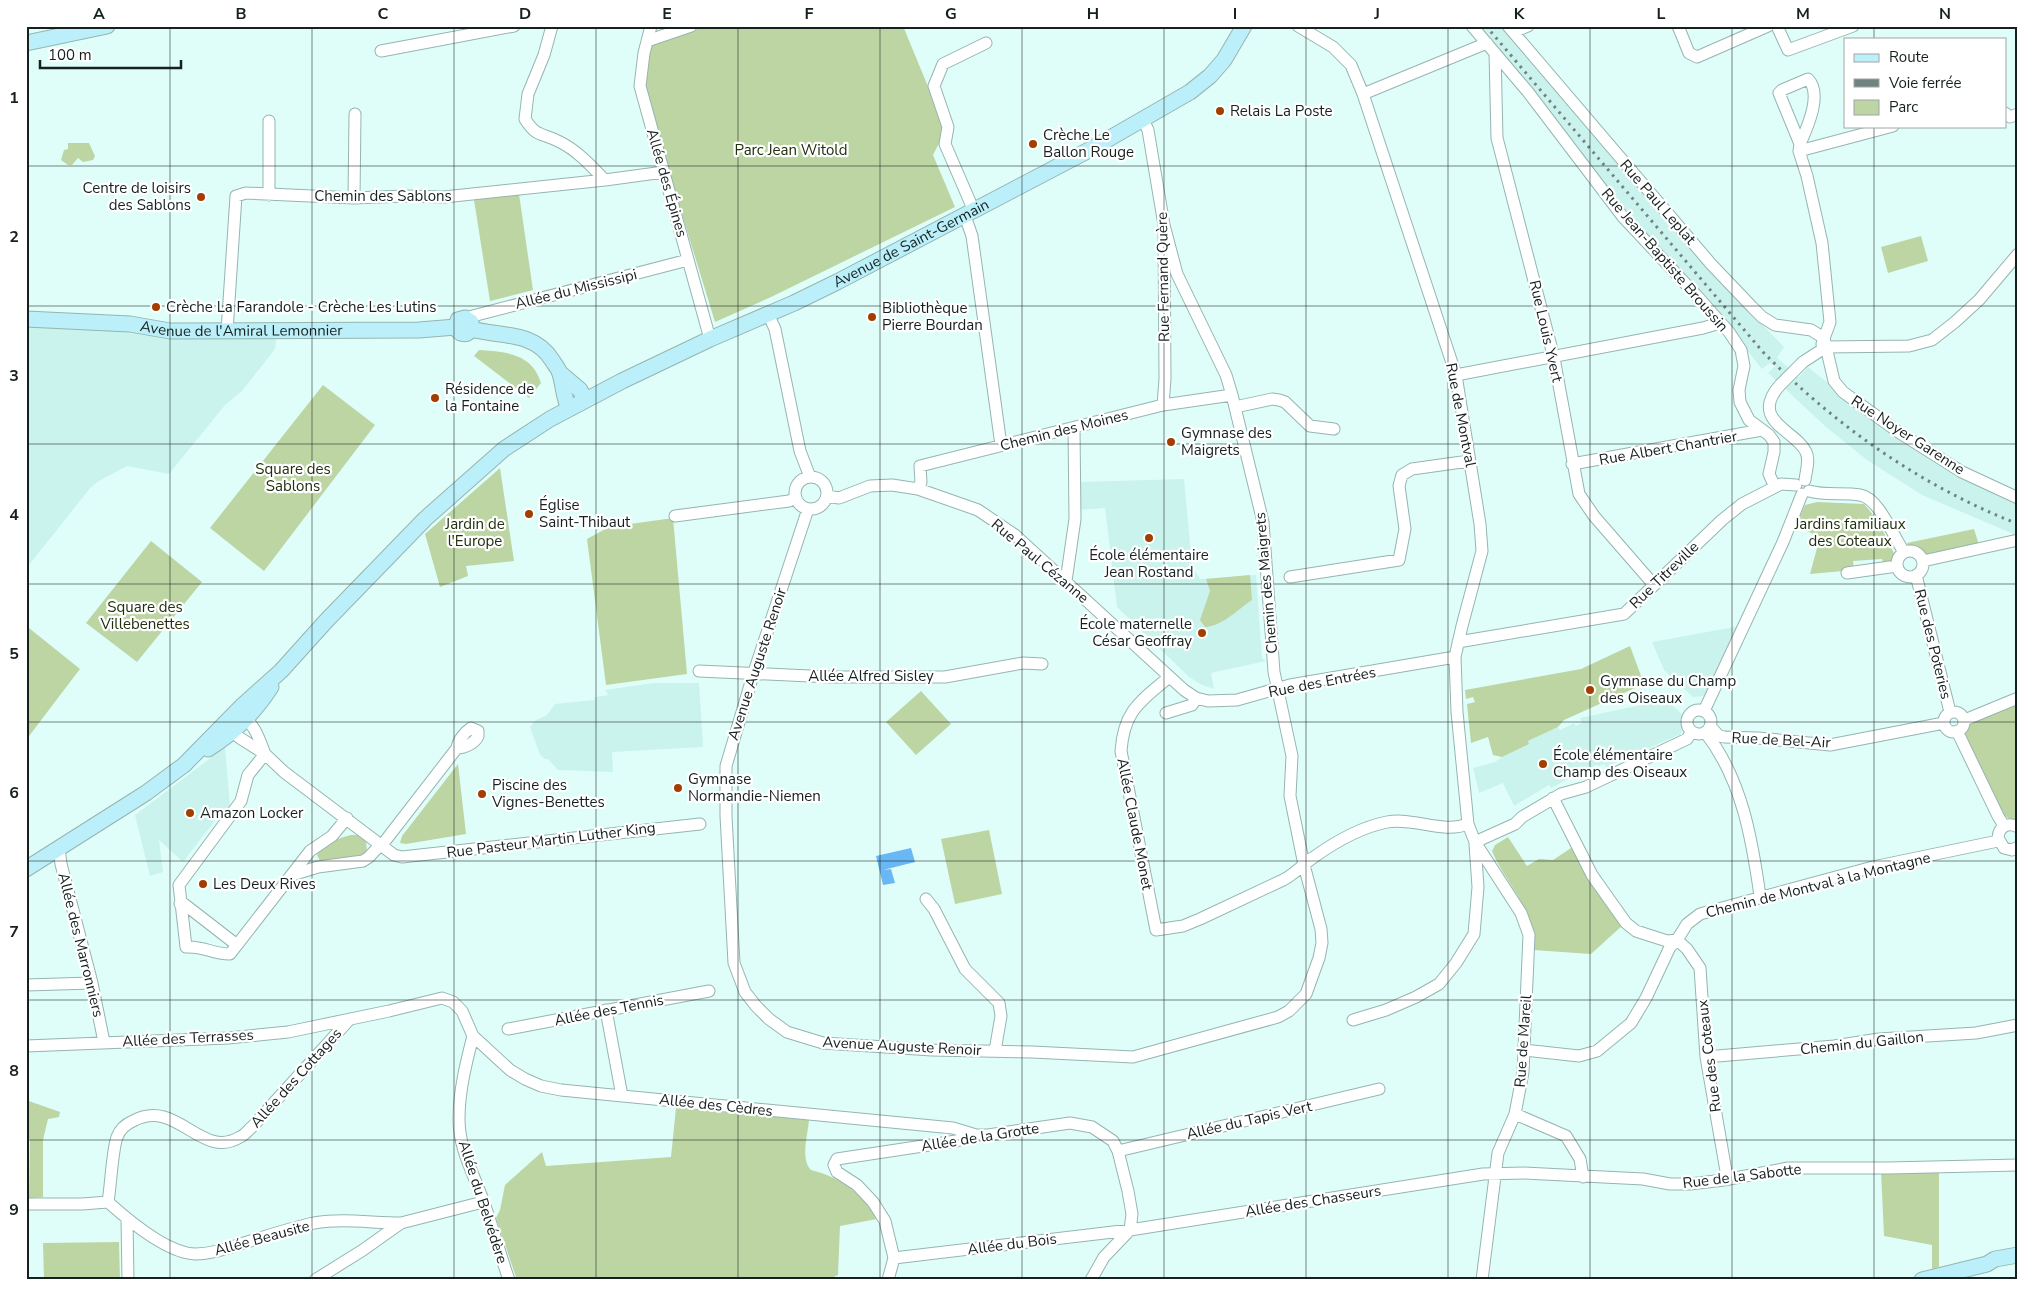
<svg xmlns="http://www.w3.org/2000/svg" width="2044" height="1306" viewBox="0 0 2044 1306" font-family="'Nunito Sans',sans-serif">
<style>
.built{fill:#cbf3ee}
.green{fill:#bcd5a3}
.water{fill:#69b7f4}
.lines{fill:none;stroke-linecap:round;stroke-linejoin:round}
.street-casing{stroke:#96b4b0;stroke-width:13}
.secondary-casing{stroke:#96b4b0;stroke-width:17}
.street{stroke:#fff;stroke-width:11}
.secondary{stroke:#bbf0fa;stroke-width:15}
.rail{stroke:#6f8381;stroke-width:3;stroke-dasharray:2.5 5;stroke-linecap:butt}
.street-bridge-casing{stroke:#96b4b0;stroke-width:13;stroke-linecap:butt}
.street-bridge{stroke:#fff;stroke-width:11}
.grid{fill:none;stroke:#15201f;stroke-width:1;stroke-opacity:0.55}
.poi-dot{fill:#a13e00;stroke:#fff;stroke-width:2}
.labels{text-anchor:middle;stroke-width:4.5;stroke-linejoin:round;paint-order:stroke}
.poi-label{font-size:15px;fill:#15201f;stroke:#fff;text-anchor:start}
.park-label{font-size:15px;fill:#202f0d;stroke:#fff}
.street-label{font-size:15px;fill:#15201f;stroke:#fff}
.neatline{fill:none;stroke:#15201f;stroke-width:2}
.grid-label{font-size:16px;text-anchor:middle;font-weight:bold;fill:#15201f}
</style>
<rect width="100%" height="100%" fill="#dffefa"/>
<path class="built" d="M1475,26h26l200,235 83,86 -7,11 22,19 9,-10 88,70 56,34 66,30v35l-96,-41 -55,-35 -41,-33 -58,-54 7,-7 -5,-3 -8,6 -71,-89 -53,-54z
M26,319l249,13 1,11 -1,6 -33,42 -17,14 -56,69 -42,-8 -28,15 -8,6 -62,78 -3,-2z
M1184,479l8,87 8,13 56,-4 6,83 4,3 -55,12 3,16 -12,-4 -13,-8 -72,-70 -12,-99 -27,2v-28z
M1740,626l-35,70 -12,1 -29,-27 -12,-28z
M654,683h45l4,64 -91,5 1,20 -55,-2 -10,-11h-3l-5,-4 -10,-28 6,-7 11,-5 8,-11 39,-4 2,-3 12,-2 -3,-5z
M1668,702l13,11 2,12 -2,9 -75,33 -2,-3 -5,2 -3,-1 -45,23 -2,-3 -35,21 -11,-23 -24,10 -6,-25 22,-6 7,-5 27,-13 -1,-3 30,-14 2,3 14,-7 2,3 6,-3 -2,-5 65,-14z
M225,747l5,60 -6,2 -41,53 -24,-22 4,32 -13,4 -15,-61z"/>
<path class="green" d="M700,26h203l43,104 -13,25 22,52 -186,91 -54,24 -72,-235 5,-40z
M68,143h21l6,13 -2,4 -10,2 -5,-4 -6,7h-4l-7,-5 3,-10 4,-1z
M519,194l14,96 -43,11 -16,-101z
M1921,236l7,25 -40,12 -7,-26z
M479,350c27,2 53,3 62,33l-12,15 -55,-42z
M323,385l52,40 -111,146 -54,-43z
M500,468l14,93 -48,5 2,10 -28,11 -15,-53z
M1817,502l47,2c14,15 24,35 32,54l-3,5 -9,3 -2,-7 -29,2 1,9 -44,4 10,-37 -24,-11 9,-21z
M673,518l14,156 -81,11 -19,-146 22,-12z
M1974,529l5,16 -55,12 -15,-9 -2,-5z
M151,541l51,41 -65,80 -51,-39z
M1250,575l2,25c-14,9 -29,26 -47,27l-5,-7 10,-29 -4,-12z
M29,628l51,41 -54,71v-108z
M1630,646l14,38 -80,36 -6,7 -30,14 1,3 -27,13 -9,-2 -5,-18 -17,6 -4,-39 8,-2 -2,-5 -7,2 -1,-9 116,-21z
M921,691l30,33 -35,31 -30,-33z
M2018,701v121l-10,-4 -5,-4 -41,-81 4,-4 3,-8z
M458,764l8,70 -60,10 -6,-1 2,-7z
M989,830l13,64 -47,10 -14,-65z
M351,835h8l7,7 1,9 -4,5 -38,6 -5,-1 -3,-6c6,-12 22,-17 34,-20z
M1508,837l19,29 12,-7 14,1 21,-14 50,78 -33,30 -58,-4c-1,-9 -1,-20 -3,-28 -8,-26 -28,-46 -38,-71l3,-6z
M26,1100l34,12 -1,5 -11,2 -5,21v57l-14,1 1,-59 -4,-1z
M676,1108l133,12c-1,14 -9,39 2,50 29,7 51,23 66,49l-37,7 -2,49 -11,5h-310l-21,-62 4,-8 5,-25 37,-33 4,14 125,-9z
M1881,1171h58v96l-7,2v-24l-48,-9z
M119,1242l1,38h-76l-1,-37z"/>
<path class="water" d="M911,848l4,14 -32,8 8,-1 4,14 -12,2 -7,-29z"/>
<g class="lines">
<g class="street-casing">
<path id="street" d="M552,26l-8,29 -16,39 -3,25c12,19 16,13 35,23 18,9 31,24 45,38
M651,26l-7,27 -4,33 70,253
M1298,26l35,21 18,18 12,29 93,281 24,149 2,27 -20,75 -7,31 2,55 11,112 7,18 46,71 8,22 -6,137 -8,42 -17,39 -16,127
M1472,26l56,66 95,125 74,79 32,36 12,18 3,16 -5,24 1,12 9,18 20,15 5,7v10l-5,22 6,13
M1508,26l203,238 41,43 10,10 13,8 36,5 13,8 10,43 9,11 57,41 62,39 56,26
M1678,26l11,27 8,4 71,-31
M1777,26l11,24 65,-24
M1513,32l15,-6
M647,41l44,-15
M381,51l133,-25
M1495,53l2,85 57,220 25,136 15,22 60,69
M1363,94l124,-51
M2005,113l5,4 8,-3
M1143,120l5,10 16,95 1,154 -2,26
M269,121v74
M1800,144c7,-16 23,-50 8,-65l-26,11 -3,3 21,51 -1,7 8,25 15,67 8,79 -8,22
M1799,151l94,-25
M354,198l1,-84
M974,211l-29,-67 3,-17 -14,-41 9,-22 43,-21
M965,216l7,20 29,209
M768,314l7,15 25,122 10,26
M465,318l223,-58
M227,331l9,-135 10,-3 108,5 51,-2 39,1 161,-17 59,-8
M1803,362l23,-15 83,-1 23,-6 23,-18 24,-22 39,-46
M1456,375l247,-47 17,-5
M1780,385c-32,36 17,46 26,67 4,8 0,19 -1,28
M1235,407l37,-8 7,1 6,2 25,24 24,3
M1572,464l190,-34
M795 493a16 16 0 1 1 32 0a16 16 0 1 1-32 0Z
M918,489l3,-7 -1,-16 243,-61 69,-10
M1809,491c17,5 34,1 51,4 19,3 33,41 44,57
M827,496l12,2 31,-12 22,-1 26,4 60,21 37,25 169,155 12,8 12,3 29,-1 53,-15 165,-28
M808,509l-55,166 -27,91v50l8,147 11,29 11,14 13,13 18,13 36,11 109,7 100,2 101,5 145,-40 11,-6 17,-17 13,-36 3,-15 -1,-14 -17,-64 -14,-69 2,-40 -18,-84 -11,-150 -31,-127 -6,-20 -49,-101 -13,-49
M675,516l114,-15 7,-3
M1897 564a13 13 0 1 1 26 0a13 13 0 1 1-26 0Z
M1923,561l95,-21
M1847,573l50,-7
M1916,575l34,137
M1290,577l109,-17 6,-31 -6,-43 3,-11 10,-6 57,-8
M1066,581l9,-62 -1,-91
M1458,642l166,-28 98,-94 20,-16 39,-20 15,1
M699,671l132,6h114l78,-14 19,1
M1169,677c-29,25 -45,33 -48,74l35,179 27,-4 17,-7 83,-39c12,-6 20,-16 31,-23 21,-15 48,-30 73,-35 27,-5 55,12 81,2
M1687 722a12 12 0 1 1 24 0a12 12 0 1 1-24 0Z
M1704,711l79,-169 19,-48
M1944 722a10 10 0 1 1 20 0a10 10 0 1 1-20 0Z
M1166,713l26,-8 4,-7
M240,716c14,5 20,25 25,38
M1964,719h3l51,-21
M230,726l2,6 8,6 25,16 19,18 110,83 8,2 298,-33
M1710,726l9,10 5,1 34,1 72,7 114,-22
M1957,731l41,85 6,10
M1705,732c37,47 47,107 55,164
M265,754l-17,21 -7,26 -62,84 7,62c19,-1 25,7 44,7l80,-103 22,-15 15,-18
M1553,798l39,77 34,48 10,8 31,10 10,-1
M2018,827c-10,-5 -19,-1 -20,11l6,10 8,2 6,-3
M1475,842l40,-18 7,-7 39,-23 25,-7 101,-48 5,-7
M382,845l75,-97c1,-8 8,-16 14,-20l7,3v5c-3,7 -13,12 -21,12
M59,848l2,16 31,119 12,59
M292,875l26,-8 45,-6 6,-4 12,-13
M926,899l8,10 31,60 34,34 2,13 -6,35
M180,904h4l53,41
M1677,940l10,9 13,19 6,89 20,114 -2,9
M26,985l66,-2
M606,1010l16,86
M1353,1020l33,-10 30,-13 23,-13 17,-21 18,-29 4,-47 -3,-43
M508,1029l201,-38
M473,1036c-7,27 -14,55 -14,83 0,31 15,55 25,84 9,25 16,51 25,77
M26,1046l202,-8 60,-6 101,-21 53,-13 11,4 9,9 11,25 37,34 15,9 16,7 20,4 392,38 23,7
M1524,1050l55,6 18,-5 34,-28 15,-25 24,-51 7,-7 10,-16 13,-10 173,-47 125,-26
M1706,1057l128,-11 45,-7 97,-6 42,-8
M1515,1114l51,22 14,23 3,18
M1118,1151l261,-62
M108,1202c3,-18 4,-50 9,-65 3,-8 9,-13 16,-16 44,-24 68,40 107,16 5,-2 8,-7 12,-10l97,-107
M108,1202c20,18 59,51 87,52 17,0 33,-6 49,-11 23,-7 46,-15 70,-20 29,-5 58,0 87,0
M26,1204h56l26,-2
M127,1219l1,61
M894,1258l236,-28 353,-56 41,-1 119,6 27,5h20l34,-4 64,-12h100l130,-3
M315,1280l48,-30 38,-27 82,-21
M888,1280l6,-22 -9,-37 -12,-19 -16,-17 -20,-13 -3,-7 3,-6 119,-18 20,-6h12l82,-12 22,4 21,14 5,10 10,40 4,23 -2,16 -26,27 -13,23"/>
</g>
<g class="secondary-casing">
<g id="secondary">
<path d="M26,43l81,-17"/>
<path id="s1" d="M26,319l104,5 40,7 249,-1 37,-3c3,8 11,9 15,2 30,8 63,2 81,31 3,5 7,9 8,14 4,12 3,23 9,34"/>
<path d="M456,327l2,-7 7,-2 6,4v7"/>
<path d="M560,373l20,17 5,10"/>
<path d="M208,749c28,-18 45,-35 63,-62"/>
<path id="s2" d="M26,869l120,-76 38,-28 59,-60 38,-34 46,-51 98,-101 79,-70 46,-30 72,-38 88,-42 84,-36 43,-21 254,-133 99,-57 20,-16 14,-16 20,-34"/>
<path d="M1922,1280l65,-16 8,-5 23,-4"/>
</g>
</g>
<use href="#street" class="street"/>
<use href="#secondary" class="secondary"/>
<path class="rail" d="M1486,26l277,326c73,74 158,134 255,172"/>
<g class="street-bridge-casing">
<path id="street-bridge" d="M1780,385l23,-23"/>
</g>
<use href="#street-bridge" class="street-bridge"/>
</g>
<path class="grid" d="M170,26v1254M312,26v1254M454,26v1254M596,26v1254M738,26v1254M880,26v1254M1022,26v1254M1164,26v1254M1306,26v1254M1448,26v1254M1590,26v1254M1732,26v1254M1874,26v13M1874,126v1154M26,166h1992M26,306h1992M26,444h1992M26,584h1992M26,722h1992M26,861h1992M26,1000h1992M26,1140h1992"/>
<g class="poi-dot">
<circle cx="1220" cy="111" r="5"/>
<circle cx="1033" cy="144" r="5"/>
<circle cx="201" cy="197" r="5"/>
<circle cx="156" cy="307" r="5"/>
<circle cx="872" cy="317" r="5"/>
<circle cx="435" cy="398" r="5"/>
<circle cx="1171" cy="442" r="5"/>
<circle cx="529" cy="514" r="5"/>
<circle cx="1149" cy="538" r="5"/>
<circle cx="1202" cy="633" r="5"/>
<circle cx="1590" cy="690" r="5"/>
<circle cx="1543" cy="764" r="5"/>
<circle cx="678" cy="788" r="5"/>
<circle cx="482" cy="794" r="5"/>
<circle cx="190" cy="813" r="5"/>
<circle cx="203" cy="884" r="5"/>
</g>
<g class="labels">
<g class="poi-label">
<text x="1230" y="116">Relais La Poste</text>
<text x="1043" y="140">Crèche Le<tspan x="1043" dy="17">Ballon Rouge</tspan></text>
<text x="191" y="193" text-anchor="end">Centre de loisirs<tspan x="191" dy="17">des Sablons</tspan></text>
<text x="166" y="312">Crèche La Farandole - Crèche Les Lutins</text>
<text x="882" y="313">Bibliothèque<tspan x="882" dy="17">Pierre Bourdan</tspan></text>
<text x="445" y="394">Résidence de<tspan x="445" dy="17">la Fontaine</tspan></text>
<text x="1181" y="438">Gymnase des<tspan x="1181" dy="17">Maigrets</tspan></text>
<text x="539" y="510">Église<tspan x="539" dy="17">Saint-Thibaut</tspan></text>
<text x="1149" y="560" text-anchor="middle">École élémentaire<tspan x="1149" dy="17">Jean Rostand</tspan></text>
<text x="1192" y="629" text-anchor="end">École maternelle<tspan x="1192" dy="17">César Geoffray</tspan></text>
<text x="1600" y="686">Gymnase du Champ<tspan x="1600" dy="17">des Oiseaux</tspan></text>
<text x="1553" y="760">École élémentaire<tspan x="1553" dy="17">Champ des Oiseaux</tspan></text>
<text x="688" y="784">Gymnase<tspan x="688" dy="17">Normandie-Niemen</tspan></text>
<text x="492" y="790">Piscine des<tspan x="492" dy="17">Vignes-Benettes</tspan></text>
<text x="200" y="818">Amazon Locker</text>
<text x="213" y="889">Les Deux Rives</text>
</g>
<g class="park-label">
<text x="791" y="155">Parc Jean Witold</text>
<text x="293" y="474">Square des<tspan x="293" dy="17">Sablons</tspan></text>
<text x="475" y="529">Jardin de<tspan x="475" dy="17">l'Europe</tspan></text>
<text x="1850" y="529">Jardins familiaux<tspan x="1850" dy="17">des Coteaux</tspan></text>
<text x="145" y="612">Square des<tspan x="145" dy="17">Villebenettes</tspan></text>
</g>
<g class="street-label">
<text transform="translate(667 183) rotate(74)" y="5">Allée des Épines</text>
<text x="383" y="201">Chemin des Sablons</text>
<text transform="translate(1658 202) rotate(49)" y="5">Rue Paul Leplat</text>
<text dy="5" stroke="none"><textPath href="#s2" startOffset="1096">Avenue de Saint-Germain</textPath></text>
<text transform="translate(1665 260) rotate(49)" y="5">Rue Jean-Baptiste Broussin</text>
<text transform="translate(1163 277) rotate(-91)" y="5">Rue Fernand Quère</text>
<text transform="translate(576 289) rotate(-14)" y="5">Allée du Mississipi</text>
<text dy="5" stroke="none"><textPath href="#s1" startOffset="216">Avenue de l'Amiral Lemonnier</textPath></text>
<text transform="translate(1546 331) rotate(77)" y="5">Rue Louis Yvert</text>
<text transform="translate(1461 415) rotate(79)" y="5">Rue de Montval</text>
<text transform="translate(1064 430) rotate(-14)" y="5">Chemin des Moines</text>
<text transform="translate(1908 435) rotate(33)" y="5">Rue Noyer Garenne</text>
<text transform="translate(1668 448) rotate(-10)" y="5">Rue Albert Chantrier</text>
<text transform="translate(1040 561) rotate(40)" y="5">Rue Paul Cézanne</text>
<text transform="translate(1664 575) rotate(-44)" y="5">Rue Titreville</text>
<text transform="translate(1266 583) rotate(-95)" y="5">Chemin des Maigrets</text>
<text transform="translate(1933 644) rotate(76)" y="5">Rue des Poteries</text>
<text transform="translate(757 664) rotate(-72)" y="5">Avenue Auguste Renoir</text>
<text x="871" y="681">Allée Alfred Sisley</text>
<text transform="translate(1322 682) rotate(-11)" y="5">Rue des Entrées</text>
<text transform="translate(1781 740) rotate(3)" y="5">Rue de Bel-Air</text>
<text transform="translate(1135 824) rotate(79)" y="5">Allée Claude Monet</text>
<text transform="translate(551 840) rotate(-7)" y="5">Rue Pasteur Martin Luther King</text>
<text transform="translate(1818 885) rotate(-14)" y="5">Chemin de Montval à la Montagne</text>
<text transform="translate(81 945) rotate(76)" y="5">Allée des Marronniers</text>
<text transform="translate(609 1010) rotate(-11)" y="5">Allée des Tennis</text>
<text transform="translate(188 1038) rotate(-3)" y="5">Allée des Terrasses</text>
<text transform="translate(1523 1041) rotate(-86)" y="5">Rue de Mareil</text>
<text transform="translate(1862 1043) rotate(-6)" y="5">Chemin du Gaillon</text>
<text transform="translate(902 1046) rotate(3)" y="5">Avenue Auguste Renoir</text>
<text transform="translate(1709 1056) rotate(-97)" y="5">Rue des Coteaux</text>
<text transform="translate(296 1078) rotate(-48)" y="5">Allée des Cottages</text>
<text transform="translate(716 1105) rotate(6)" y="5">Allée des Cèdres</text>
<text transform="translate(1249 1120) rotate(-13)" y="5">Allée du Tapis Vert</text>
<text transform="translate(980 1137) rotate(-9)" y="5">Allée de la Grotte</text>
<text transform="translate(1742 1176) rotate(-7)" y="5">Rue de la Sabotte</text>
<text transform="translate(1313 1201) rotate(-9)" y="5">Allée des Chasseurs</text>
<text transform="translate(483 1202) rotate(72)" y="5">Allée du Belvédère</text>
<text transform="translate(262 1238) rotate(-15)" y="5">Allée Beausite</text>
<text transform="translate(1012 1244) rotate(-7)" y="5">Allée du Bois</text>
</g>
</g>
<rect width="2044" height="1306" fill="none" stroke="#ffffff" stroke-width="55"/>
<rect x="1844" y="38" width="162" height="90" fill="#ffffff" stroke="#a1a6a5"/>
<rect x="1854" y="54" width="25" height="8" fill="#bbf0fa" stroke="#a1a6a5"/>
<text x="1889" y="62" font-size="15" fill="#15201f">Route</text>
<rect x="1854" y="79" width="25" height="8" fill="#6f8381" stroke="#a1a6a5"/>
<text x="1889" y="88" font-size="15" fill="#15201f">Voie ferrée</text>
<rect x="1854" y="100" width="25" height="15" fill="#bcd5a3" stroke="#a1a6a5"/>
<text x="1889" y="112" font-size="15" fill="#15201f">Parc</text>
<path d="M40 60v8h141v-8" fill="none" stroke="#15201f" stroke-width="2.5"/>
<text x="48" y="60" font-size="15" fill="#15201f" stroke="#ffffff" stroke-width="4" paint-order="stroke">100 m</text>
<rect x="28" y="28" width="1988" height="1250" class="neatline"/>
<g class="grid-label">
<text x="99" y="19">A</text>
<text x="241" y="19">B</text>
<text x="383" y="19">C</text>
<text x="525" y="19">D</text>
<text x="667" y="19">E</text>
<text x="809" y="19">F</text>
<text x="951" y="19">G</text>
<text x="1093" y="19">H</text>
<text x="1235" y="19">I</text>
<text x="1377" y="19">J</text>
<text x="1519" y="19">K</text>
<text x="1661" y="19">L</text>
<text x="1803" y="19">M</text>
<text x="1945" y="19">N</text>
<text x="14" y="103">1</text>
<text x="14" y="242">2</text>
<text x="14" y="381">3</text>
<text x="14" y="520">4</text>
<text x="14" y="659">5</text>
<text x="14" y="798">6</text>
<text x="14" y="937">7</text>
<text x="14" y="1076">8</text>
<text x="14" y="1215">9</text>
</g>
</svg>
